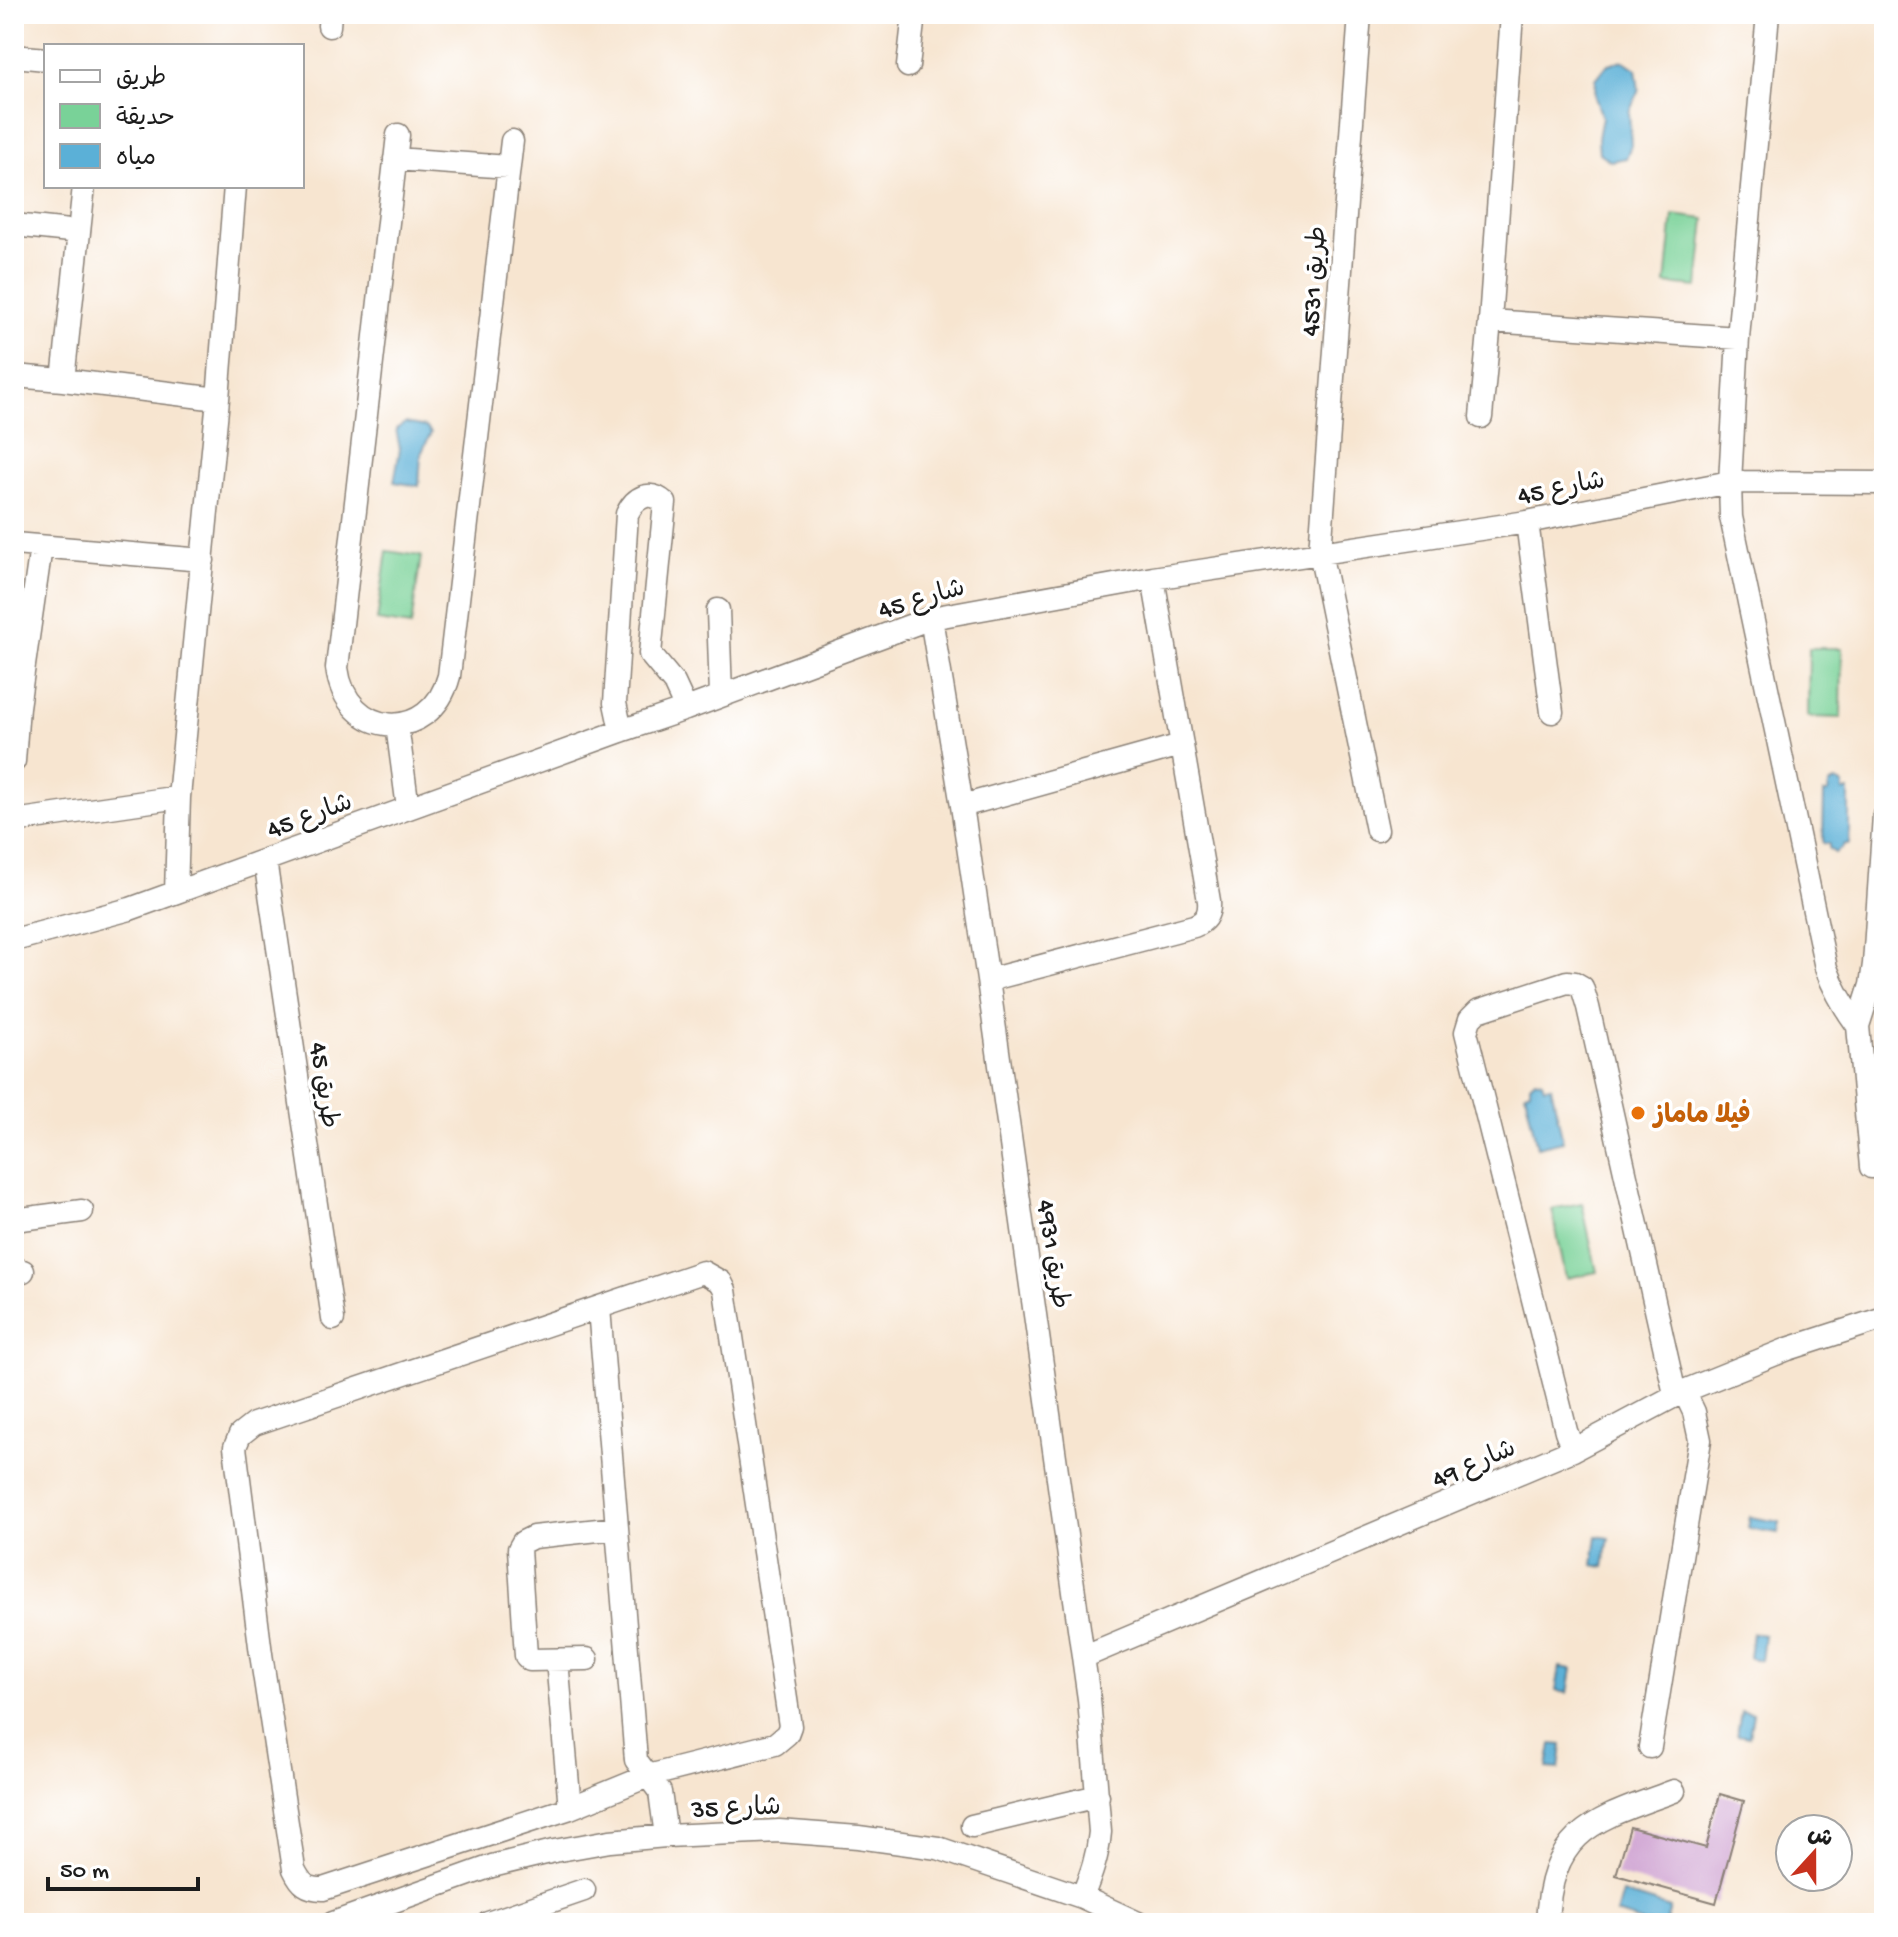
<svg xmlns="http://www.w3.org/2000/svg" width="1898" height="1937" viewBox="0 0 1898 1937" font-family="'Gochi Hand','Playpen Sans Arabic',sans-serif">
<style>
.green{fill:#79d298;stroke:#4a775a;stroke-width:2}
.water{fill:#5bb0d7;stroke:#3c667a;stroke-width:2}
.building{fill:#d1a7d4}
.lines{fill:none;stroke-linecap:round;stroke-linejoin:round}
.minor-casing{stroke:#8a8076;stroke-width:25}
.minor{stroke:#fff;stroke-width:22}
.food-dot{fill:#e8710a;stroke:#fff;stroke-width:3}
.labels{text-anchor:middle;stroke-width:7;stroke-linejoin:round;paint-order:stroke}
.street-label{font-size:26px;fill:#1c1c1c;stroke:#fff}
.food-label{font-size:26px;font-weight:bold;fill:#c56008;stroke:#fff;text-anchor:start}
</style>
<rect width="100%" height="100%" fill="#fff"/>
<filter id="ink" filterUnits="userSpaceOnUse"><feTurbulence type="fractalNoise" baseFrequency=".0125" numOctaves="2"/><feDisplacementMap in="SourceGraphic" scale="16" xChannelSelector="R" yChannelSelector="G"/><feConvolveMatrix kernelMatrix="1 2 1 2 8 2 1 2 1" color-interpolation-filters="sRGB"/></filter>
<filter id="wash" filterUnits="userSpaceOnUse"><feTurbulence type="fractalNoise" baseFrequency=".006" numOctaves="4" result="noise"/><feDisplacementMap in="SourceGraphic" scale="32" xChannelSelector="R" yChannelSelector="G"/><feGaussianBlur stdDeviation="1.8" result="paint"/><feColorMatrix in="noise" values="0 0 0 0 0 0 0 0 0 0 0 0 0 0 0 0 0 1.4 0 .05"/><feComposite in="paint" operator="in"/></filter>
<g filter="url(#wash)">
<rect width="100%" height="100%" fill="#f7e5d0"/>
<path class="green" d="M1673,215l32,4 -7,68 -32,-3z
M387,551l34,5 -10,70 -34,-5z
M1809,648h33l-1,70 -33,-1z
M1582,1203l15,69 -31,6 -14,-69z"/>
<path class="water" d="M1624,61l12,8 3,21 -10,22 2,33 -5,13 -16,3 -11,-8 -1,-15 4,-21 -7,-20 1,-18 12,-15z
M405,423l21,4 5,6 -10,21 -2,32 -25,-4 6,-33 -4,-20z
M1836,781l7,4v6h6v53h-5l-2,4 -7,5 -6,-4v-5l-6,-1 1,-50h4l1,-8z
M1535,1079l7,2 2,6 7,-1 12,55 -26,6 -12,-55 5,-2v-6z
M1750,1517l30,5 -2,11 -30,-5z
M1597,1536l12,2 -5,29 -11,-2z
M1752,1633l12,2 -3,25 -12,-2z
M1560,1667l12,2 -4,24 -12,-2z
M1741,1711l12,2 -4,24 -12,-2z
M1551,1744l11,1 -3,24 -12,-1z
M1622,1893l48,15 -4,15h-22l-28,-9z"/>
<g id="blocks">
<path class="building" d="M1720,1794l24,7 -28,102 -100,-28 14,-48 76,21z"/>
</g>
</g>
<g filter="url(#ink)">
<use href="#blocks" fill-opacity="0" stroke="#8a8076" stroke-width="2"/>
<g class="lines">
<g class="minor-casing">
<path id="minor" d="M1360,14l-40,538 57,278
M1768,14l-30,324 -8,144 1,35 95,451c8,21 18,39 32,58
M329,26l1,-12
M14,56l32,3
M908,66l6,-52
M398,135l-61,533c9,71 94,77 112,8l63,-535
M395,159l114,8
M14,225l65,7
M1490,321l248,17
M14,376l49,4 155,19
M63,380l21,-194
M1481,417l9,-96 22,-307
M1527,522l25,190
M14,544l189,16
M718,610l3,85
M931,618l31,188 26,174 101,719 11,133c-2,24 -9,43 -18,65
M397,725l11,83
M621,731l-6,-28 12,-189c8,-17 23,-25 38,-11l-15,151 24,29 12,26
M14,761l4,-54 23,-160
M962,806l219,-61
M14,821l165,-24
M265,860l68,459
M176,892l3,-95 39,-398 17,-213
M14,940l116,-31 491,-178 65,-22 245,-91 222,-40 374,-56 203,-40 154,1
M988,980l206,-54c12,-5 16,-12 15,-25l-56,-323
M1871,1167l-13,-141 13,-41 3,-21 10,-149
M14,1220l68,-9
M703,1272l18,10 4,8 65,436 -3,8 -12,10 -127,32 -78,32 -247,81c-16,0 -22,-5 -29,-20l-33,-215 -26,-207 5,-12 14,-11z
M14,1273l9,-2
M599,1308l37,452 24,32 6,44
M1573,1450l-7,-19 -100,-399 4,-13 8,-8 89,-29 8,1 7,4 6,20 87,387
M1083,1657l490,-207 111,-59 104,-42 96,-31
M587,1659l-57,1 -4,-4 -7,-107 4,-7 10,-5 84,-9
M557,1660l13,148
M1650,1747l50,-307 -6,-28 -10,-21
M972,1826l126,-30
M333,1923l159,-57 62,-15 56,-10 56,-5 113,-5 79,6 80,11 144,49 56,26
M488,1923l96,-33
M1547,1923c4,-95 49,-103 127,-132"/>
</g>
<use href="#minor" class="minor"/>
</g>
</g>
<circle class="food-dot" cx="1638" cy="1113" r="8"/>
<g class="labels">
<g class="street-label">
<text transform="translate(1312 281) rotate(-86)" y="9">طريق 4531</text>
<text transform="translate(1561 486) rotate(-11)" y="9">شارع 45</text>
<text transform="translate(921 597) rotate(-16)" y="9">شارع 45</text>
<text transform="translate(309 814) rotate(-20)" y="9">شارع 45</text>
<text transform="translate(326 1085) rotate(82)" y="9">طريق 45</text>
<text transform="translate(1055 1254) rotate(82)" y="9">طريق 4931</text>
<text transform="translate(1473 1462) rotate(-23)" y="9">شارع 49</text>
<text transform="translate(736 1806) rotate(-2)" y="9">شارع 35</text>
</g>
<g class="food-label">
<text x="1654" y="1122">فيلا ماماز</text>
</g>
</g>
<rect width="1898" height="1937" fill="none" stroke="#fff" stroke-width="48"/>
<rect x="44" y="44" width="260" height="144" fill="#ffffff" stroke="#a4a4a4" stroke-width="2"/>
<rect x="60" y="70" width="40" height="12" fill="#ffffff" stroke="#a4a4a4" stroke-width="2"/>
<text x="116" y="84" font-size="24" fill="#1c1c1c">طريق</text>
<rect x="60" y="104" width="40" height="24" fill="#79d298" stroke="#a4a4a4" stroke-width="2"/>
<text x="116" y="124" font-size="24" fill="#1c1c1c">حديقة</text>
<rect x="60" y="144" width="40" height="24" fill="#5bb0d7" stroke="#a4a4a4" stroke-width="2"/>
<text x="116" y="164" font-size="24" fill="#1c1c1c">مياه</text>
<g transform="translate(1814 1853) rotate(21)"><circle r="38" fill="#ffffff" stroke="#a4a4a4" stroke-width="2"/>
<path d="M0-6L14 30L0 20L-14 30Z" fill="#c8321e"/>
<text y="-12" font-size="22" font-weight="bold" text-anchor="middle" fill="#1c1c1c">ش</text>
</g>
<path d="M48 1877v12h150v-12" fill="none" stroke="#1c1c1c" stroke-width="4"/>
<text x="60" y="1877" font-size="24" fill="#1c1c1c" stroke="#ffffff" stroke-width="6" paint-order="stroke">50 m</text>
</svg>
